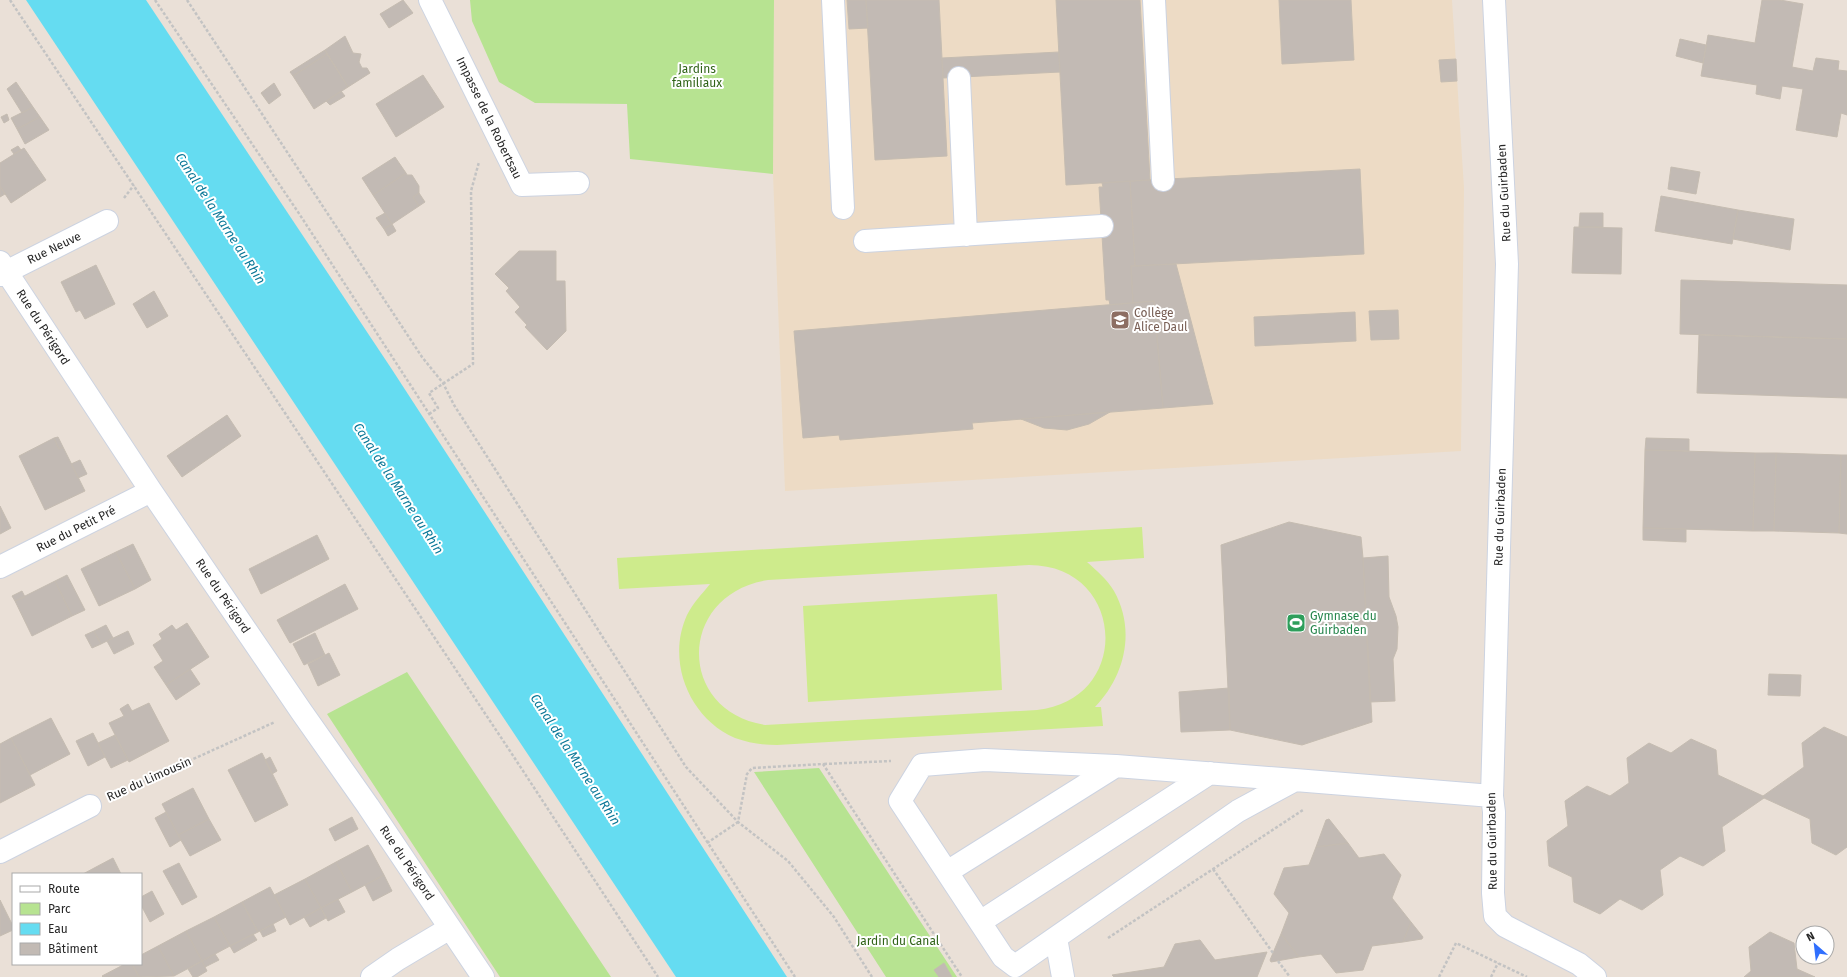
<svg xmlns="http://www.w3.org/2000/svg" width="1847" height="977" viewBox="0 0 1847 977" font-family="'Fira Sans',sans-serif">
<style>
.education{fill:#eddbc5}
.green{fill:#b7e391}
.pitch{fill:#ceeb8c;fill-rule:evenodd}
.water{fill:#65dcf1}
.building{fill:#c2bab4;stroke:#c5bcb1}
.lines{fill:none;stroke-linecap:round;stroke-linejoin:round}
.minor-casing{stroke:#ccd3e1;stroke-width:24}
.path{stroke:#c3c3c3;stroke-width:2.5;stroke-dasharray:3 2;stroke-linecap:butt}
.minor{stroke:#fff;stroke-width:22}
.labels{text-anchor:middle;stroke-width:4;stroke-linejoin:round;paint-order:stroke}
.park-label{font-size:12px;fill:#306317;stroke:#fff}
.street-label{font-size:12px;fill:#272727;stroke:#fff}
.education-label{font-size:12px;fill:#785e54;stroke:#fff;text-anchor:start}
.leisure-label{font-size:12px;fill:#27864d;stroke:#fff;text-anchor:start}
.water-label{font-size:13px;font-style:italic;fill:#0a7797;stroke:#fff}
</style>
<rect width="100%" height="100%" fill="#eae0d7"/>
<path class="education" d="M774,0h678l12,188 -3,263 -676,40 -12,-317z"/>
<path class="green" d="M470,0h304l-1,174 -143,-15 -3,-55 -92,-1 -36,-21 -27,-61z
M407,672l204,305h-111l-173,-263z
M819,768l138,209h-71l-132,-205z"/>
<path class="pitch" d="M1142,527l2,31 -57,4c10,9 20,17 27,29 22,39 11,85 -19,116h6l2,19 -326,19c-15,0 -28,-2 -42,-7 -46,-20 -69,-77 -48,-123 6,-12 15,-21 23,-31l-91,5 -2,-31zM1029,565c97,0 104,135 8,145l-272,15c-89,-14 -88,-131 3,-145z
M997,594l5,96 -194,12 -5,-96z"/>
<path class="water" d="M26,0h120l245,368 396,609h-111z"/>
<path class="building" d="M403,0l10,13 -24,15 -9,-14z
M847,0h19l2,28 -19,1z
M866,0h73l8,156 -72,4z
M1056,0h84l10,180 -84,5z
M1279,0h72l3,60 -72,4z
M1762,0h18l23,4 -11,63 21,4 3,-13 23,3 -1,9 9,1v44l-6,-2 -4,24 -41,-7 7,-41 -21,-3 -2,13 -24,-5 1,-9 -56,-9 7,-41 47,8z
M345,36l8,17 8,1 -2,8 3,6h5l3,5 -22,14 -23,-37z
M1680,39l26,6 -3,18 -27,-7z
M325,50l2,4 -34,22 -3,-4z
M1059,52l1,20 -117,6 -1,-20z
M327,54l21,33 -34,22 -21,-33z
M1456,59l1,22 -16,1 -2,-22z
M423,75l21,32 -48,30 -20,-33z
M16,82l17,25 -11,6 -15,-24z
M274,83l7,12 -12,9 -8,-11z
M341,91l4,5 -15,9 -4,-4z
M33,107l7,10 -23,12 -6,-11z
M7,114l2,6 -5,3 -3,-6z
M40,117l9,13 -24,14 -8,-15z
M18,146l3,4 -7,4 -3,-4z
M24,148l22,32 -35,23 -11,-17v-23z
M395,157l11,16 -33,22 -11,-17z
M1671,167l29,5 -4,22 -28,-5z
M1360,169l4,85 -229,12 -5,-85z
M406,173l1,2h5l7,11v7l-6,4 6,9 -27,18 -19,-29z
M1130,181l5,85h-4l2,37 -23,2 -1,-5h-3l-7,-113h4l-1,-4z
M0,186l5,8 -5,3z
M419,193l6,9 -6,4 -6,-9z
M1661,196l77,14 -6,34 -77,-13z
M1738,210l56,9 -4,31 -57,-11z
M385,213l7,11 -8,5 -8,-11z
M1580,213h23v14h-24z
M392,224l4,7 -8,5 -4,-7z
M1574,227l48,1 -1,46 -49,-1z
M519,251h37v30h9l1,50 -19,19 -22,-23 2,-2 -12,-13 5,-5 -14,-16 3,-3 -14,-14z
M1176,264l37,140 -50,4 -9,-107 -21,2 -2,-37z
M96,265l19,39 -30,15 -5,-9 -4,2 -15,-30z
M1681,280l166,5v54l-167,-5z
M154,291l14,25 -21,12 -14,-24z
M1154,301l9,107 -191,15 1,6 -133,11 -1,-5 -36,3 -9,-107z
M1398,310l1,29 -28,1 -2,-29z
M1355,312l1,29 -101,5 -1,-29z
M1699,335l148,4v59l-150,-5z
M1110,412l-21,12 -22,6 -23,-2 -23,-9z
M227,415l14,21 -59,41 -15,-21z
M58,437l5,10 -4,2 -5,-11z
M54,438l5,11 4,-2 22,44 -40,19 -26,-54z
M1646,438l43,1v12l-44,-1z
M1645,450l110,3 -2,78 -110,-3z
M1755,453h21l-2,78h-21z
M1776,453l65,2 -2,78 -65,-2z
M1841,455h6v79l-8,-1z
M80,460l7,14 -9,4 -7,-14z
M0,506l11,22 -11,6z
M1289,522l72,15 2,21 9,164 -70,23 -72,-15 -9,-185z
M1643,528l43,1v13l-43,-2z
M317,535l12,24 -68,35 -12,-25z
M133,544l18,36 -16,9 -19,-37z
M116,552l19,37 -36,17 -18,-37z
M1388,556l1,41 7,19 2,11 -1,22 -4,10 2,42 -25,1 -7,-144z
M67,575l18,35 -13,6 -17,-35z
M55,581l17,35 -40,20 -17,-35z
M345,584l13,25 -68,34 -13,-23z
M22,591l3,6 -10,4 -3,-5z
M187,623l22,34 -43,28 -12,-18 9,-6 -10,-16 9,-6 -3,-5 13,-9 4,5z
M106,625l7,13 -12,6 -7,-13z
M94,631l7,13 -9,4 -7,-13z
M128,631l6,13 -20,10 -7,-13z
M315,633l10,22 -21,10 -11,-21z
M329,653l11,22 -22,11 -10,-22z
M190,669l10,15 -24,16 -10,-15z
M1769,674l32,1 -1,21 -32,-1z
M1229,688l1,42 -49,2 -2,-40z
M149,703l20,38 -40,21 -20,-39 15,-7 -4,-7 8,-5 4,7z
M51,718l19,36 -40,21 -19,-37z
M1824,727l23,10v110l-11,8 -24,-12 -2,-24 -46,-21 -1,-2 41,-29 -2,-24z
M93,733l12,24 -17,9 -12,-25z
M115,735l13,25 -17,8 -13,-25z
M11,738l24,47 -35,18v-59z
M1691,739l25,11 2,25 45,21 1,2 -42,29 3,24 -22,15 -23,-10 -20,14 3,25 -21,15 -22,-11 -20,15 -26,-12 -2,-25 -23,-11 -2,-25 21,-15 -3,-25 22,-15 23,10 19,-13 -2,-25 22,-15 22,10z
M262,753l26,52 -33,17 -27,-52z
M270,757l7,14 -5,3 -7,-14z
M193,788l16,31 -31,16 -16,-31z
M166,812l15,28 -11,7 -15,-29z
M352,817l6,12 -23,12 -6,-12z
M209,819l12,21 -31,16 -12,-21z
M1329,819l19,24 -32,4 10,-27z
M1348,843l11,15 25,-4 17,21 -9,23 19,24 -8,20 -31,4 -9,24 -27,3 -15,-19 -22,3 -18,-23 8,-21 -15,-19 10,-26 25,-3 7,-18z
M368,845l16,30 -32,17 -16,-30z
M113,858l8,16h-38l13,-7z
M336,862l16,30 -31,16 -16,-29z
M179,863l18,34 -15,8 -19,-34z
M384,875l8,16 -19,10 -8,-16z
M305,879l16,29 -31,17 -16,-30z
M270,887l16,30 -28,15 -16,-30z
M152,891l12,23 -14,8 -9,-17v-8z
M338,899l7,13 -17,9 -7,-13z
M0,900l13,26v4l-13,6z
M242,902l16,30 -28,14 -16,-29z
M321,908l5,10 -16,9 -6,-10z
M214,917l16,29 -28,15 -16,-30z
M1411,922l12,15 -1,2 -19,3z
M273,924l3,7 -13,6 -3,-6z
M186,931l16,30 -28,15 -16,-30z
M1770,932l24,11 3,26 18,8h-71l7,-6 -2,-24z
M253,934l4,6 -23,13 -4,-7z
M1281,934l18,23 -28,5 -1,-2z
M1200,940l15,20 52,-8 -10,25h-143l-2,-2 52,-8 11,-23z
M158,946l16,30 -35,1 -7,-13h9v-9z
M215,954l4,6 -14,7 -3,-6z
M202,961l5,10 -10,6h-4l-5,-8z
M944,963l8,14h-13l-5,-7z
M125,964h7l7,13h-36l-1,-1z"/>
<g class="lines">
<g class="minor-casing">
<path id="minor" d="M430,0l92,185 56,-2
M833,0l10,208
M1154,0l9,180
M1494,0l13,264 -15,532 2,16 -1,81 2,23 10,10 74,38 16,13
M959,78l7,157
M865,241l237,-15
M0,262l151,229 150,220 67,95 115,171
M0,275l107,-54
M0,567l151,-76
M1295,780l-179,-14 -131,-6 -63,5 -22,36 103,156 12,9 223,-155 57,-31 197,16
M0,852l90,-46
M947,872l169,-106
M980,922l230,-149
M1056,938l7,39
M372,977l26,-18 52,-31"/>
</g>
<path class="path" d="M10,0l500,751 148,226
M155,0l145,215 495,762
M187,0l235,357 21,26 11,22 232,362 52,55 50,39 46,56 38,60
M124,198l10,-13
M429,414l9,-6 -9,-15 44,-29 -2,-173 8,-29
M824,764l67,-3
M116,794l159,-72
M707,843l31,-21 9,-48 5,-6 71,-4 139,213
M1213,869l60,84
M1108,938l195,-128
M1278,961l12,16
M1439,977l17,-34 71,34
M1491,977l7,-14"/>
<use href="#minor" class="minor"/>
</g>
<defs>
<g id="school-square" transform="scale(1)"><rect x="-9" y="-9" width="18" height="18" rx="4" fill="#8d6e63" stroke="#fff"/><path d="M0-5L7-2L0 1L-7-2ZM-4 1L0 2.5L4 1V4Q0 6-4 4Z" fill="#fff"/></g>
<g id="stadium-square" transform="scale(1)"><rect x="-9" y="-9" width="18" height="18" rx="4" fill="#2e9e5b" stroke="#fff"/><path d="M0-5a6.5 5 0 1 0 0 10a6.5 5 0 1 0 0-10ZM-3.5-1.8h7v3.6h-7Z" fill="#fff"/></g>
</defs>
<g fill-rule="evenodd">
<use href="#school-square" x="1120" y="320"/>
<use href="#stadium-square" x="1296" y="623"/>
</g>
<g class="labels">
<g class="park-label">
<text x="697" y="73">Jardins<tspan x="697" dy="14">familiaux</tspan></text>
<text x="898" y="945">Jardin du Canal</text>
</g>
<g class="street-label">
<text transform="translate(489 118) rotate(64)" y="4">Impasse de la Robertsau</text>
<text transform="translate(1504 193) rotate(-93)" y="4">Rue du Guirbaden</text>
<text transform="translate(54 248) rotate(-26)" y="4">Rue Neuve</text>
<text transform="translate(43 327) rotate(57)" y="4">Rue du Périgord</text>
<text transform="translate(1500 517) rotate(-88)" y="4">Rue du Guirbaden</text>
<text transform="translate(76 529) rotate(-27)" y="4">Rue du Petit Pré</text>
<text transform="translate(223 596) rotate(56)" y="4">Rue du Périgord</text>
<text transform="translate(149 779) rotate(-24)" y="4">Rue du Limousin</text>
<text transform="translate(1492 841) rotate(-91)" y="4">Rue du Guirbaden</text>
<text transform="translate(407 863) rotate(56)" y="4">Rue du Périgord</text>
</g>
<g class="education-label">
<text x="1134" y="317">Collège<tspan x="1134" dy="14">Alice Daul</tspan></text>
</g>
<g class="leisure-label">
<text x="1310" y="620">Gymnase du<tspan x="1310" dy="14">Guirbaden</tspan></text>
</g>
<g class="water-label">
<text transform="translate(221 218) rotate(57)" y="5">Canal de la Marne au Rhin</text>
<text transform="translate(399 488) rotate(57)" y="5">Canal de la Marne au Rhin</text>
<text transform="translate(576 759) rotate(57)" y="5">Canal de la Marne au Rhin</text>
</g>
</g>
<rect x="12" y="873" width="130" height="92" fill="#ffffff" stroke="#a9a9a9"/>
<rect x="20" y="886" width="20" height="6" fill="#ffffff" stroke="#a9a9a9"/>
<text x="48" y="893" font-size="12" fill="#272727">Route</text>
<rect x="20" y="903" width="20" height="12" fill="#b7e391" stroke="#a9a9a9"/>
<text x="48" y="913" font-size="12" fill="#272727">Parc</text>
<rect x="20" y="923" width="20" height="12" fill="#65dcf1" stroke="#a9a9a9"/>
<text x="48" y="933" font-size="12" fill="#272727">Eau</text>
<rect x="20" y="943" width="20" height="12" fill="#c2bab4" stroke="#a9a9a9"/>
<text x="48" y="953" font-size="12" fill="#272727">Bâtiment</text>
<g transform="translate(1815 945) rotate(332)"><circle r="19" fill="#ffffff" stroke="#a9a9a9"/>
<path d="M0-3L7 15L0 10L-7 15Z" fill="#306ffe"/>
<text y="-6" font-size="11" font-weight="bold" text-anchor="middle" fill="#272727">N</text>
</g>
</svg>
